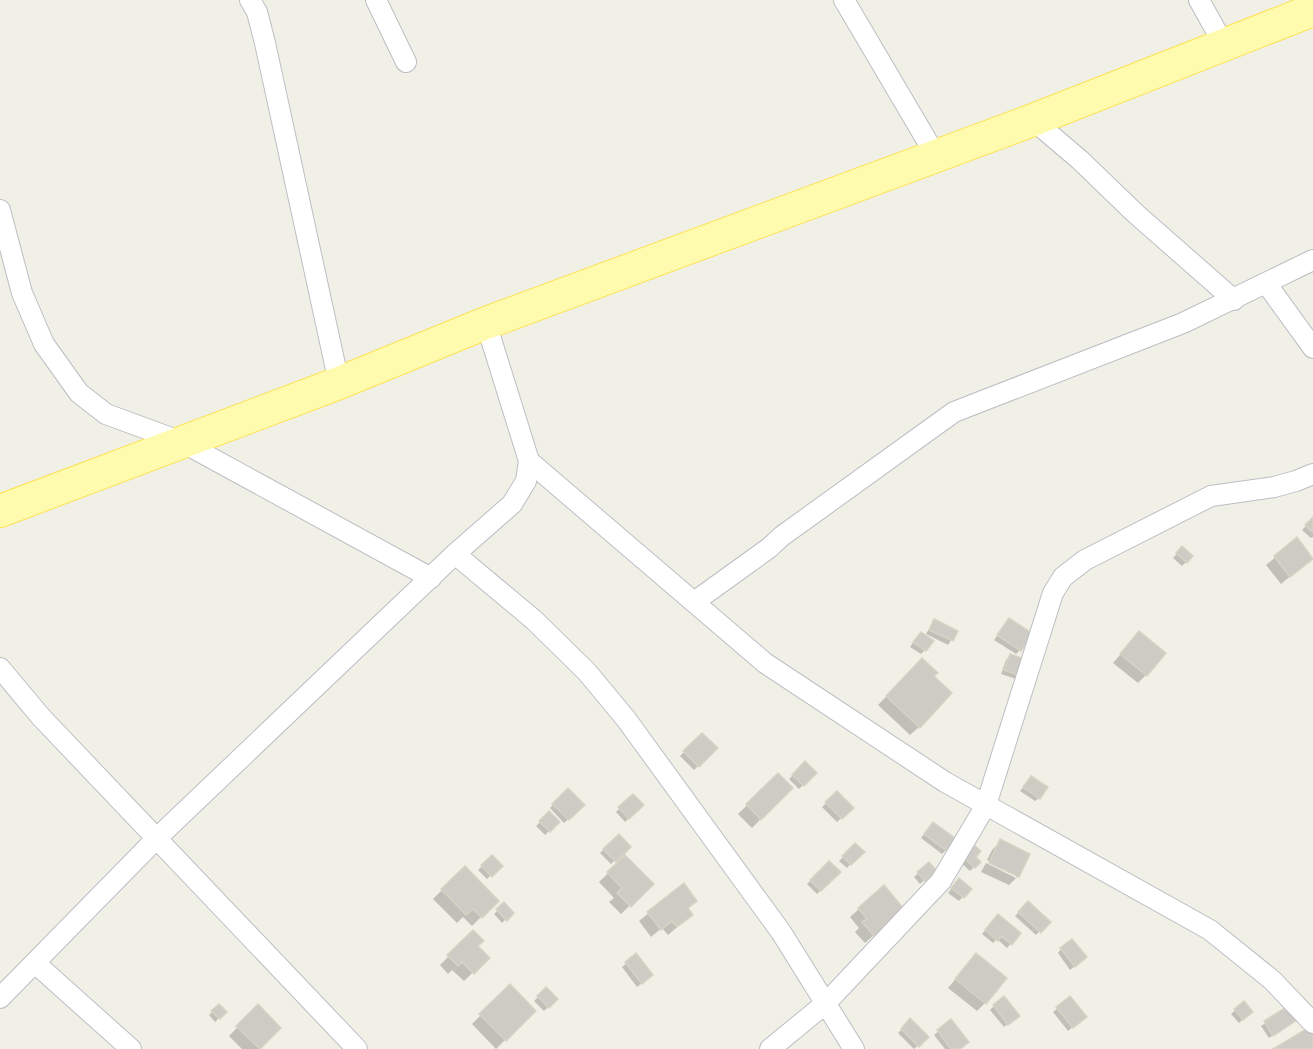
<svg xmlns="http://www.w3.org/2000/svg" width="1313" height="1049" viewBox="0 0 1313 1049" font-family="'Open Sans',sans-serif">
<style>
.shadow{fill:#0003}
.building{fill:#cdcbc3;stroke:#d7d3c4;stroke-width:1.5}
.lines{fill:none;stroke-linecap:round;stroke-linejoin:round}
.minor-casing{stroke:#bbbec3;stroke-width:22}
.primary-casing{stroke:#fde254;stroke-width:34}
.minor{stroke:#fff;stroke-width:20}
.primary{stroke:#fffbae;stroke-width:32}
</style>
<rect width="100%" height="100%" fill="#f1f0e7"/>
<path class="shadow" d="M1313,519v18l-2,1 -9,-8z
M1297,539l6,27 -22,18 -15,-19z
M1182,548l9,9 -9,9 -9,-8z
M1009,620l11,30 -4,4 -22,-14z
M934,621l22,11 -8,13 -22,-11z
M1139,633l7,42 -8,8 -25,-20z
M917,637l8,13 -4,4 -11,-7z
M1010,656l10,19 -4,4 -15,-5 5,-14z
M922,660l10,16 -13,51 -9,8 -32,-30z
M702,735l14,13 -22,22 -14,-14z
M805,764l10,9 -16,16 -10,-10z
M778,775l13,13 -39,40 -14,-14z
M1031,778l8,20 -4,3 -15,-10z
M568,790l15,15 -19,18 -14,-15z
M837,793l15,15 -15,14 -15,-15z
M633,796l9,9 -17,17 -9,-10z
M549,813l9,9 -13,13 -9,-9z
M929,828l17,22 -4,4 -21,-16z
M618,836l11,11 -18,17 -11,-11z
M1001,841l27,13 -10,22 -9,9 -28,-13 5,-9 30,15v-4l-29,-14 5,-10z
M855,845l7,7 -15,16 -8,-7z
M970,850l3,8 6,4 -9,9 -10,-9z
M492,857l9,9 -14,13 -9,-9z
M625,857l27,27 -31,30 -12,-12 5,-4 -15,-16z
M829,863l10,9 -22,22 -10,-10z
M929,864l6,7 -15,13 -6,-7z
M464,868l33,33 -25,25 -9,-9 -6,6 -24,-24z
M955,884l15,5 -11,12 -11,-8z
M683,885l4,24 4,6 -23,20 -6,-7 -11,9 -12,-16z
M1028,903l20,19 -12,13 -21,-19z
M503,905l9,8 -10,10 -8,-9z
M859,909l35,8 -29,26 -10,-11 4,-4 -9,-11z
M994,920l25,14 -12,14 -10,-9 -4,4 -11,-9z
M473,932l3,14 12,12 -24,23 -12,-11 -4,4 -8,-9z
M1061,949l20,12 -11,9 -12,-17z
M636,955l11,24 -10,8 -15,-20z
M968,964l17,39 -8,8 -29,-23z
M510,986l24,25 -38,38 -24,-25z
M546,989l10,10 -12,12 -10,-10z
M1070,998l11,22 -13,11 -15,-19z
M1244,1003l7,9 -12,11 -8,-9z
M219,1006l6,6 -10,10 -6,-7z
M258,1006l21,22 -21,21h-16l-13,-13z
M994,1006l20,13 -10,8 -14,-17z
M1287,1008l4,16 -22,14 -8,-12z
M910,1021l17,16 -13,12 -16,-16z
M951,1021l8,28h-14l-11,-14z"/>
<path class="building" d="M1313,517v16l-8,-8z
M1297,537l16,22 -23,18 -16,-21z
M1182,546l11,10 -6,7 -11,-10z
M1009,618l24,16 -12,17 -24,-16z
M934,619l24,12 -5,10 -24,-11z
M1139,631l27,22 -19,23 -27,-22z
M921,632l13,9 -8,10 -13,-9z
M1010,654l17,6 -6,16 -17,-6z
M922,658l16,15 -4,3 18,17 -32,35 -34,-32z
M702,733l16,15 -19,19 -16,-16z
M805,761l12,12 -13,13 -12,-11z
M778,773l15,15 -32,32 -15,-16z
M1031,776l17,11 -8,12 -17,-12z
M568,788l17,17 -16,15 -17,-16z
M837,791l17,17 -12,11 -17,-17z
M633,794l11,11 -15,14 -11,-12z
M549,811l11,11 -10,10 -11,-11z
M933,822l23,17 -9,12 -23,-17z
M619,834l12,13 -15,15 -13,-13z
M1000,839l30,15 -11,23 -30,-14z
M855,843l10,9 -14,13 -9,-9z
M973,844l8,7 -5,6 5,5 -6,6 -12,-11z
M492,855l11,11 -11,11 -11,-12z
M625,855l29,29 -23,23 -14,-14 5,-5 -15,-16z
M829,861l12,11 -20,19 -11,-11z
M929,862l8,9 -12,10 -8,-9z
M465,866l34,35 -17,17 -9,-9 -7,6 -25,-26z
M959,878l13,11 -8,9 -13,-10z
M684,883l13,18 -9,7 5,7 -16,12 -5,-6 -11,9 -14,-18z
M884,885l20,24 -30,27 -12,-14 5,-3 -9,-11z
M1028,901l23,21 -10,11 -23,-21z
M504,902l10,11 -7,8 -11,-12z
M998,914l23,19 -9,12 -11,-9 -3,5 -13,-11z
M473,930l11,11 -6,5 12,12 -16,16 -12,-12 -4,4 -11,-11z
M1072,939l15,18 -12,10 -15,-19z
M636,953l17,22 -11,9 -17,-22z
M976,953l31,25 -21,26 -31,-25z
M510,984l26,27 -30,30 -27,-27z
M546,987l12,12 -9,9 -12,-12z
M1004,996l16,20 -12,9 -15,-20z
M1070,996l17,21 -14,11 -17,-21z
M1244,1001l9,11 -10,8 -9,-11z
M219,1004l8,8 -7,7 -9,-8z
M258,1004l23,24 -21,21 -24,-23z
M1288,1006l9,14 -24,16 -9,-15z
M910,1018l19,19 -10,10 -18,-18z
M951,1019l18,23 -9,7h-9l-14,-19z
M1308,1028l5,8v13h-40z"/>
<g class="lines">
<g class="minor-casing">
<path id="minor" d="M250,0l7,12 8,31 74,340
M376,0l30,62
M844,0l92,156
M1199,0l25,45
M1033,120l47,40 56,54 98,86
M0,210l22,83 22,51 35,49 27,21 76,28 249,136
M1266,283l47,65
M529,461l236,202 180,119 265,148 62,50 41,43
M455,554l79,66 53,52 39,47 155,213 73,117
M694,602l75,-54 13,-12 172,-124 229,-89 130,-63
M0,668l41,49 316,332
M35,963l96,86
M0,998l157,-160 298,-284 57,-50 14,-23 3,-20 -43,-138
M770,1049l56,-46 115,-122 45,-76 67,-212 10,-16 22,-17 126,-64 63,-9 22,-6 17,-7"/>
</g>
<g class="primary-casing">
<path id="primary" d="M0,511l339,-128 147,-60 547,-203 280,-110"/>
</g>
<use href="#minor" class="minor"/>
<use href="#primary" class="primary"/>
</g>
</svg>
